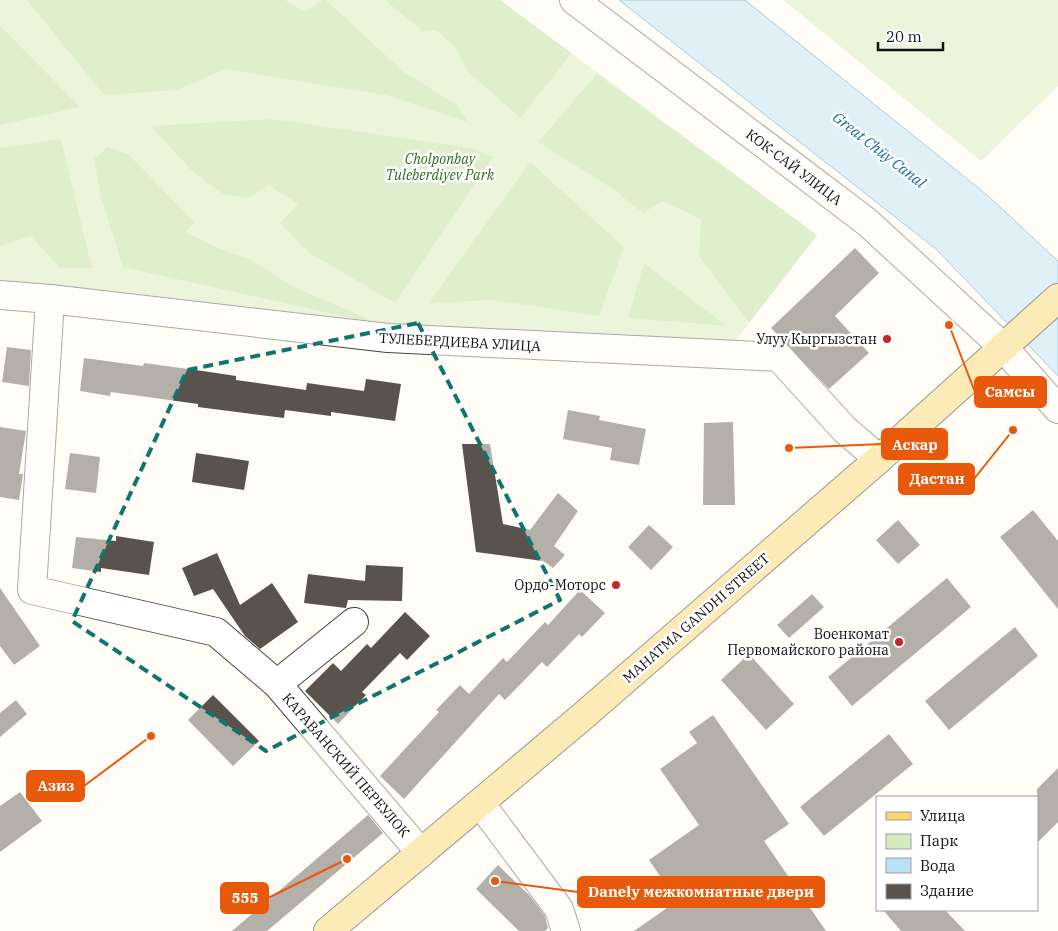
<svg xmlns="http://www.w3.org/2000/svg" width="1058" height="931" viewBox="0 0 1058 931" font-family="'IBM Plex Serif',serif">
<style>
.green{fill:#d5ebbd}
.forest{fill:#b9dc9c}
.water{fill:#b9e0f7;stroke:#3f96cf}
.building{fill:#5a524d}
.lines{fill:none;stroke-linecap:round;stroke-linejoin:round}
.minor-casing{stroke:#444;stroke-width:30}
.major-casing{stroke:#222;stroke-width:30}
.minor{stroke:#fff;stroke-width:28}
.major{stroke:#f9d66b;stroke-width:28}
.marked{fill:none;stroke:#0f766e;stroke-width:4;stroke-dasharray:10 6;stroke-linejoin:round}
.poi-dot{fill:#c4262e;stroke:#fff;stroke-width:2}
.labels{text-anchor:middle;stroke-width:5;stroke-linejoin:round;paint-order:stroke}
.park-label{font-size:14px;font-style:italic;fill:#2f6b1f;stroke:#fff}
.street-label{font-size:14px;fill:#111;stroke:#fff}
.poi-label{font-size:14px;fill:#111;stroke:#fff;text-anchor:end}
.water-label{font-size:15px;font-style:italic;fill:#1768a6;stroke:#fff}
.leader{fill:none;stroke:#e8590c;stroke-width:2}
.callout-dot{fill:#e8590c;stroke:#fff;stroke-width:2}
.callout{fill:#e8590c;stroke:#e8590c;stroke-width:2}
.callout-label{font-size:15px;text-anchor:middle;font-weight:bold;fill:#fff}
</style>
<rect width="100%" height="100%" fill="#fffdf5"/>
<path class="green" d="M0,0h500l317,235 -87,113 -307,-14 -423,-52z
M783,0h275v86l-77,75z"/>
<path class="forest" d="M27,0h258l20,12 17,-12h4l78,72 53,33 11,17 -82,-27 -161,-26 -49,21 -72,5z
M385,0h115l71,53 -50,65 -53,-46 -13,-25 -19,-17 -14,1z
M0,27l5,4 75,76 -80,18z
M597,74l220,161 -68,88 -50,-67 2,-37 -38,-18 -20,12 -30,-24 -75,-47z
M272,119l199,29 22,9 -98,146 -87,-51 -28,-29 18,-19 -29,-19 -21,13 -25,-4 -33,-25 -39,-43z
M61,139l31,129h-32l-29,-32 -31,10v-98z
M107,147l21,7 67,69 -10,9 33,16 31,11 45,28 89,38 -260,-58 -22,-70 -7,-38z
M530,162l94,85 -25,69 -105,-16 -65,3z
M644,263l83,63 -99,-8z"/>
<path class="water" d="M619,0h126l242,195 71,66v115l-122,-127z"/>
<path class="building" d="M855,248l24,25 -44,43 34,37 -40,36 -58,-61z
M7,347l24,3 -2,36 -27,-4z
M84,358l59,8 1,-3 59,8 33,5v4l70,10 1,-7 57,8 2,-12 35,5 -6,37 -64,-9v4l-46,-6 -1,8 -86,-11v-3l-87,-12 -1,4 -30,-5z
M568,410l32,6 -1,4 47,9 -7,36 -29,-5 2,-12 -49,-9z
M733,422l2,83h-32l1,-82z
M0,427l26,4 -7,43h4l-4,26 -19,-3z
M462,444h28l13,80 27,6 28,-37 20,18 -24,35 11,9 -12,13 -10,-7 -67,-9z
M70,453l30,4 -4,36 -31,-4z
M196,453l53,8 -5,29 -52,-8z
M1033,510l25,31v68l-58,-72z
M898,520l22,25 -22,19 -22,-24z
M649,525l24,22 -22,23 -23,-23z
M116,536l38,6 -5,33 -48,-7v4l-29,-4 4,-31 40,4z
M217,553l23,52 32,-22 26,39 -38,27 -15,-13 -32,-47 -19,7 -12,-28z
M366,565l37,2 -1,34 -54,-1 -2,8 -42,-5 4,-29 57,7z
M947,578l24,29 -119,99 -24,-29z
M0,588l40,58 -26,19 -14,-19z
M580,590l25,23 -23,24 -3,-3 -32,33 -5,-5 -37,38 -6,-6 -95,105 -24,-23 59,-64 -3,-2 24,-25 9,9 34,-36 4,4 38,-40 3,3z
M812,594l12,13 -35,31 -12,-13z
M405,612l25,24 -23,24 -7,-7 -38,39 4,3 -28,29 -33,-33 28,-28 8,8 26,-27 4,4z
M1015,627l23,29 -89,74 -24,-29z
M749,654l45,50 -28,26 -45,-50z
M213,695l46,46 -26,25 -45,-46z
M16,700l11,14 -27,23v-24z
M713,715l76,109 -25,17 62,90h-192l43,-30 -28,-41 50,-35 -39,-56 37,-26 -8,-11z
M889,734l24,30 -89,72 -24,-29z
M1058,768v54l-21,21v-54z
M20,792l22,29 -42,31v-46z
M368,815l15,18 -116,98h-35z
M498,865l32,31 15,20 3,12 -3,3h-26l-43,-42z
M883,910h62l20,21h-64z"/>
<g class="lines">
<g class="minor-casing">
<path id="minor" d="M574,0l293,222 136,125 55,62
M0,295l50,4 338,39 391,19 65,72 35,30
M50,299l-18,291 184,42 61,52
M354,622l-77,62 144,169
M480,803l79,106 7,22"/>
</g>
<g class="major-casing">
<path id="major" d="M328,931l255,-215 296,-257 179,-161"/>
</g>
<use href="#minor" class="minor"/>
<use href="#major" class="major"/>
</g>
<path d="M0 0H1058V931H0ZM418,323l142,277 -294,151 -194,-130 115,-251z" fill="#fffdf5" fill-opacity=".55" fill-rule="evenodd"/>
<path class="marked" d="M418,323l142,277 -294,151 -194,-130 115,-251z"/>
<g class="poi-dot">
<circle cx="887" cy="339" r="5"/>
<circle cx="616" cy="585" r="5"/>
<circle cx="899" cy="642" r="5"/>
</g>
<g class="labels">
<g class="park-label">
<text x="440" y="164">Cholponbay<tspan x="440" dy="16">Tuleberdiyev Park</tspan></text>
</g>
<g class="street-label">
<text transform="translate(794 167) rotate(37)" y="5">КОК-САЙ УЛИЦА</text>
<text transform="translate(460 342) rotate(3)" y="5">ТУЛЕБЕРДИЕВА УЛИЦА</text>
<text transform="translate(696 618) rotate(-41)" y="5">MAHATMA GANDHI STREET</text>
<text transform="translate(346 765) rotate(49)" y="5">КАРАВАНСКИЙ ПЕРЕУЛОК</text>
</g>
<g class="poi-label">
<text x="877" y="344">Улуу Кыргызстан</text>
<text x="606" y="590">Ордо-Моторс</text>
<text x="889" y="639">Военкомат<tspan x="889" dy="16">Первомайского района</tspan></text>
</g>
<g class="water-label">
<text transform="translate(879 150) rotate(38)" y="5">Great Chüy Canal</text>
</g>
</g>
<path class="leader" d="M949 325L975 392M789 448L882 444M1013 430L974 479M151 736L84 786M495 881L578 892M347 859L268 898"/>
<g class="callout-dot">
<circle cx="949" cy="325" r="5"/>
<circle cx="789" cy="448" r="5"/>
<circle cx="1013" cy="430" r="5"/>
<circle cx="151" cy="736" r="5"/>
<circle cx="495" cy="881" r="5"/>
<circle cx="347" cy="859" r="5"/>
</g>
<g class="callout">
<rect x="975" y="377" width="71" height="30" rx="5"/>
<rect x="882" y="429" width="65" height="30" rx="5"/>
<rect x="899" y="464" width="75" height="30" rx="5"/>
<rect x="27" y="771" width="57" height="30" rx="5"/>
<rect x="578" y="877" width="246" height="30" rx="5"/>
<rect x="221" y="883" width="47" height="30" rx="5"/>
</g>
<g class="callout-label">
<text x="1010" y="397">Самсы</text>
<text x="915" y="450">Аскар</text>
<text x="937" y="484">Дастан</text>
<text x="56" y="791">Азиз</text>
<text x="701" y="897">Danely межкомнатные двери</text>
<text x="245" y="903">555</text>
</g>
<rect x="876" y="796" width="162" height="115" fill="#ffffff" stroke="#a0a0a0"/>
<rect x="886" y="812" width="25" height="8" fill="#f9d66b" stroke="#a0a0a0"/>
<text x="920" y="821" font-size="15" fill="#111111">Улица</text>
<rect x="886" y="834" width="25" height="15" fill="#d5ebbd" stroke="#a0a0a0"/>
<text x="920" y="846" font-size="15" fill="#111111">Парк</text>
<rect x="886" y="858" width="25" height="15" fill="#b9e0f7" stroke="#a0a0a0"/>
<text x="920" y="871" font-size="15" fill="#111111">Вода</text>
<rect x="886" y="884" width="25" height="15" fill="#5a524d" stroke="#a0a0a0"/>
<text x="920" y="896" font-size="15" fill="#111111">Здание</text>
<path d="M878 42v8h65v-8" fill="none" stroke="#111111" stroke-width="2.5"/>
<text x="886" y="42" font-size="15" fill="#111111" stroke="#ffffff" stroke-width="4" paint-order="stroke">20 m</text>
</svg>
